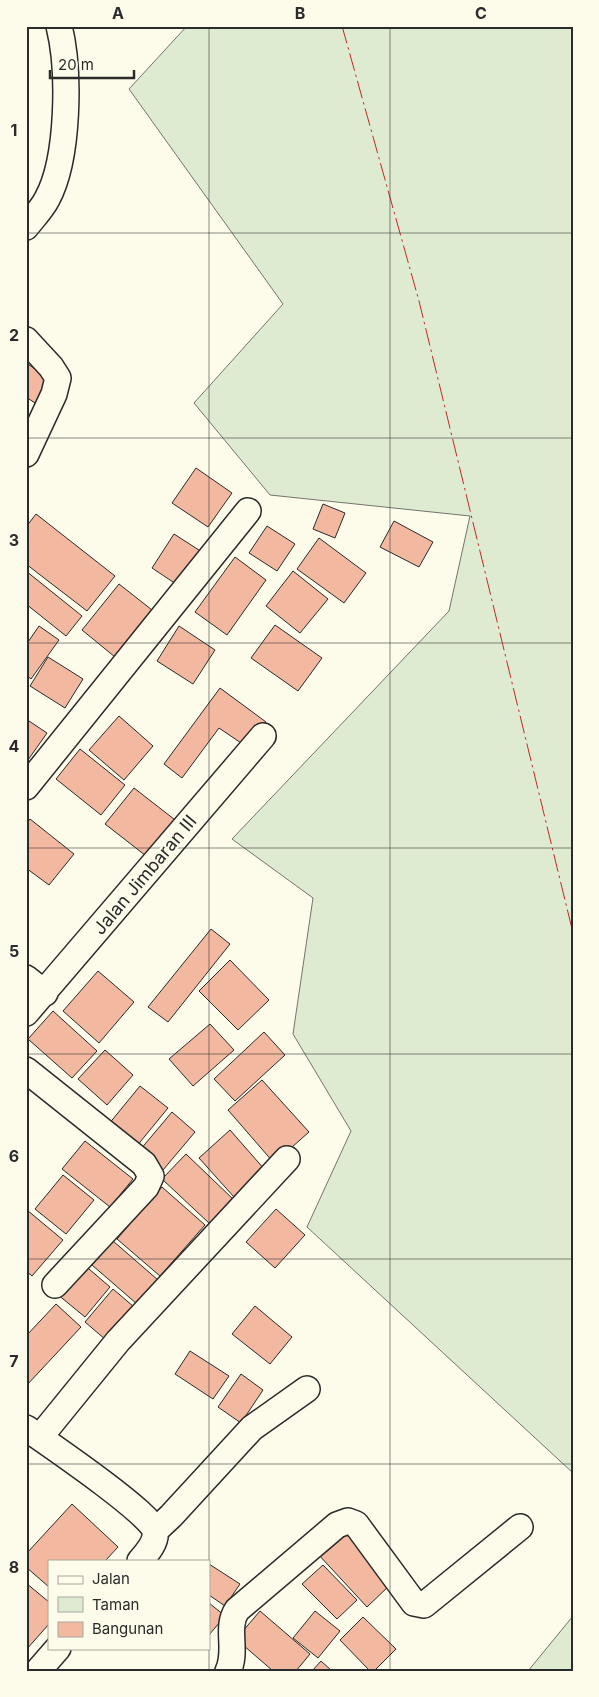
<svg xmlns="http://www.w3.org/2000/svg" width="599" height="1697" viewBox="0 0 599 1697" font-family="Inter,sans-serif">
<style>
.green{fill:#deebd1;stroke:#74746e}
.building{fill:#f2b8a0;stroke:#2b2b2b}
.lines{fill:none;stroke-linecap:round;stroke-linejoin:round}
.street-casing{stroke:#2b2b2b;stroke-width:28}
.street{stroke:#fdfbea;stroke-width:25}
.power{stroke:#c62828;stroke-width:1;stroke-dasharray:18 4 2.5 4;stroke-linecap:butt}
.grid{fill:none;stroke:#2b2b2b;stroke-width:1;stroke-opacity:0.55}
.labels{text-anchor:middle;stroke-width:4;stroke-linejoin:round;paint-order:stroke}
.street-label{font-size:18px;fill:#2b2b2b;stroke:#fdfbea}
.neatline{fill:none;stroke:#2b2b2b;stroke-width:2}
.grid-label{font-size:16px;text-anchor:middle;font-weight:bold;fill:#2b2b2b}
</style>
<rect width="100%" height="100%" fill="#fdfbea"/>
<path class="green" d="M187,26h386v1447l-266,-246 44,-96 -58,-97 20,-136 -81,-59 217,-228 21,-95 -200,-21 -76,-92 89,-99 -154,-215z
M573,1616v55h-45z"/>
<path class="building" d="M26,363l24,15 -15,25 -9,-6z
M196,468l36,25 -24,34 -36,-24z
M323,504l22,9 -10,25 -22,-9z
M36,514l79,62 -28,35 -61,-47v-37z
M394,521l39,21 -14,25 -39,-20z
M267,526l28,18 -18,27 -28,-18z
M174,534l31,20 -23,34 -30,-20z
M319,538l47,35 -22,30 -47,-34z
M235,557l31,23 -39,55 -32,-23z
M26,571l56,45 -16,20 -40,-32z
M293,571l35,28 -28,34 -34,-27z
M119,584l33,26 -37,47 -33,-27z
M275,625l47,33 -24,33 -47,-33z
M39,626l20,14 -28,39 -5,-4v-30z
M179,626l36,24 -22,34 -36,-23z
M48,657l35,22 -18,29 -35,-22z
M220,688l46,34 -19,25 -28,-19 -37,50 -18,-14z
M119,716l34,30 -29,34 -35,-30z
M26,719l21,14 -19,27 -2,-2z
M80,749l45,36 -24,30 -45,-36z
M134,788l45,35 -29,36 -45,-35z
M30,819l44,35 -25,31 -23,-17v-44z
M211,929l19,15 -62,78 -20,-15z
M230,960l39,40 -31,30 -39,-39z
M98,971l36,31 -35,41 -36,-32z
M53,1011l44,40 -25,27 -44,-39z
M210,1024l24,26 -41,36 -24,-27z
M264,1032l21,23 -50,46 -21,-22z
M105,1050l28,25 -26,30 -29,-26z
M262,1080l47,52 -35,31 -46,-53z
M140,1086l28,22 -32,39 -28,-22z
M172,1112l23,20 -32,38 -23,-20z
M230,1130l35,40 -31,27 -35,-39z
M85,1141l48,38 -23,28 -48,-38z
M186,1154l48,46 -24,24 -48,-45z
M63,1175l31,25 -28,34 -31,-25z
M162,1187l43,38 -45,51 -43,-37z
M276,1209l29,26 -30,33 -29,-26z
M27,1210l36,30 -31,36 -6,-5z
M113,1241l45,39 -21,24 -45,-39z
M82,1263l28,24 -25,30 -28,-23z
M113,1289l21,18 -28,33 -21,-18z
M56,1304l25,23 -55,59v-50z
M255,1306l37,31 -22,27 -38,-30z
M190,1351l39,25 -16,23 -38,-25z
M241,1374l22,16 -22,33 -23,-16z
M72,1504l46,43 -13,14h-56v26l-23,-20v-13z
M343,1530l49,53 -25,24 -50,-54z
M209,1564l31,20 -15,22 -16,-11z
M323,1565l34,35 -20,19 -35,-35z
M26,1583l23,19v22l-23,26z
M209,1603l16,13 -16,19z
M260,1611l50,43 -14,17h-23l-37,-32z
M315,1611l25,20 -22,27 -25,-20z
M363,1617l33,32 -22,22h-4l-30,-31z
M321,1661l11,10h-20z"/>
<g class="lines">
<g class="street-casing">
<path id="street" d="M26,227c7,-9 16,-18 21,-28 22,-40 23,-129 12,-173
M26,340l25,27 7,11 -4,16 -28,60
M26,787l222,-276
M26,978l19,15
M26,1013l237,-277
M26,1070l118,94 7,12 -5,11 -91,98
M26,1428c20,14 126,86 129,103 2,11 -8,22 -15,30
M40,1437l78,-96 169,-182
M155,1531l16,-15 81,-88 55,-39
M38,1671l20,-23
M228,1671c10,-20 -3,-43 9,-61l100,-85 11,-4 8,3 58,79 10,2 96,-78"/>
</g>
<use href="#street" class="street"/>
<path class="power" d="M342,26l77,275 154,632"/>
</g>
<path class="grid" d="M209,26v1645M390,26v1645M26,233h547M26,438h547M26,643h547M26,848h547M26,1054h547M26,1259h547M26,1464h547"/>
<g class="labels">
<g class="street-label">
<text transform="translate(145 875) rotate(-50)" y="6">Jalan Jimbaran III</text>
</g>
</g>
<rect width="599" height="1697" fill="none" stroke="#fdfbea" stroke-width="55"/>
<rect x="48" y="1560" width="162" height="90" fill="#fdfbea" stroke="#a9a89e"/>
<rect x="58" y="1576" width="25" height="8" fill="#fdfbea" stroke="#a9a89e"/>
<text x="92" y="1584" font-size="15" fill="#2b2b2b">Jalan</text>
<rect x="58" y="1597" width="25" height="15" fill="#deebd1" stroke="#a9a89e"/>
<text x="92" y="1610" font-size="15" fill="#2b2b2b">Taman</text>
<rect x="58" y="1622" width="25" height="15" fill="#f2b8a0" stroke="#a9a89e"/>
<text x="92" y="1634" font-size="15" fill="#2b2b2b">Bangunan</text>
<path d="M50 70v8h84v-8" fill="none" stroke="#2b2b2b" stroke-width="2.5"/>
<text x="58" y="70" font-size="15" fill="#2b2b2b" stroke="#fdfbea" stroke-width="4" paint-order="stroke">20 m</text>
<rect x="28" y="28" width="544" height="1642" class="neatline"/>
<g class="grid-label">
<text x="118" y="19">A</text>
<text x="300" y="19">B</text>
<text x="481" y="19">C</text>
<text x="14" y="136">1</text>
<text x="14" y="341">2</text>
<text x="14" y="546">3</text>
<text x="14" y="752">4</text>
<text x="14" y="957">5</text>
<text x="14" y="1162">6</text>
<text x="14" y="1367">7</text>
<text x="14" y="1573">8</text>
</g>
</svg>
